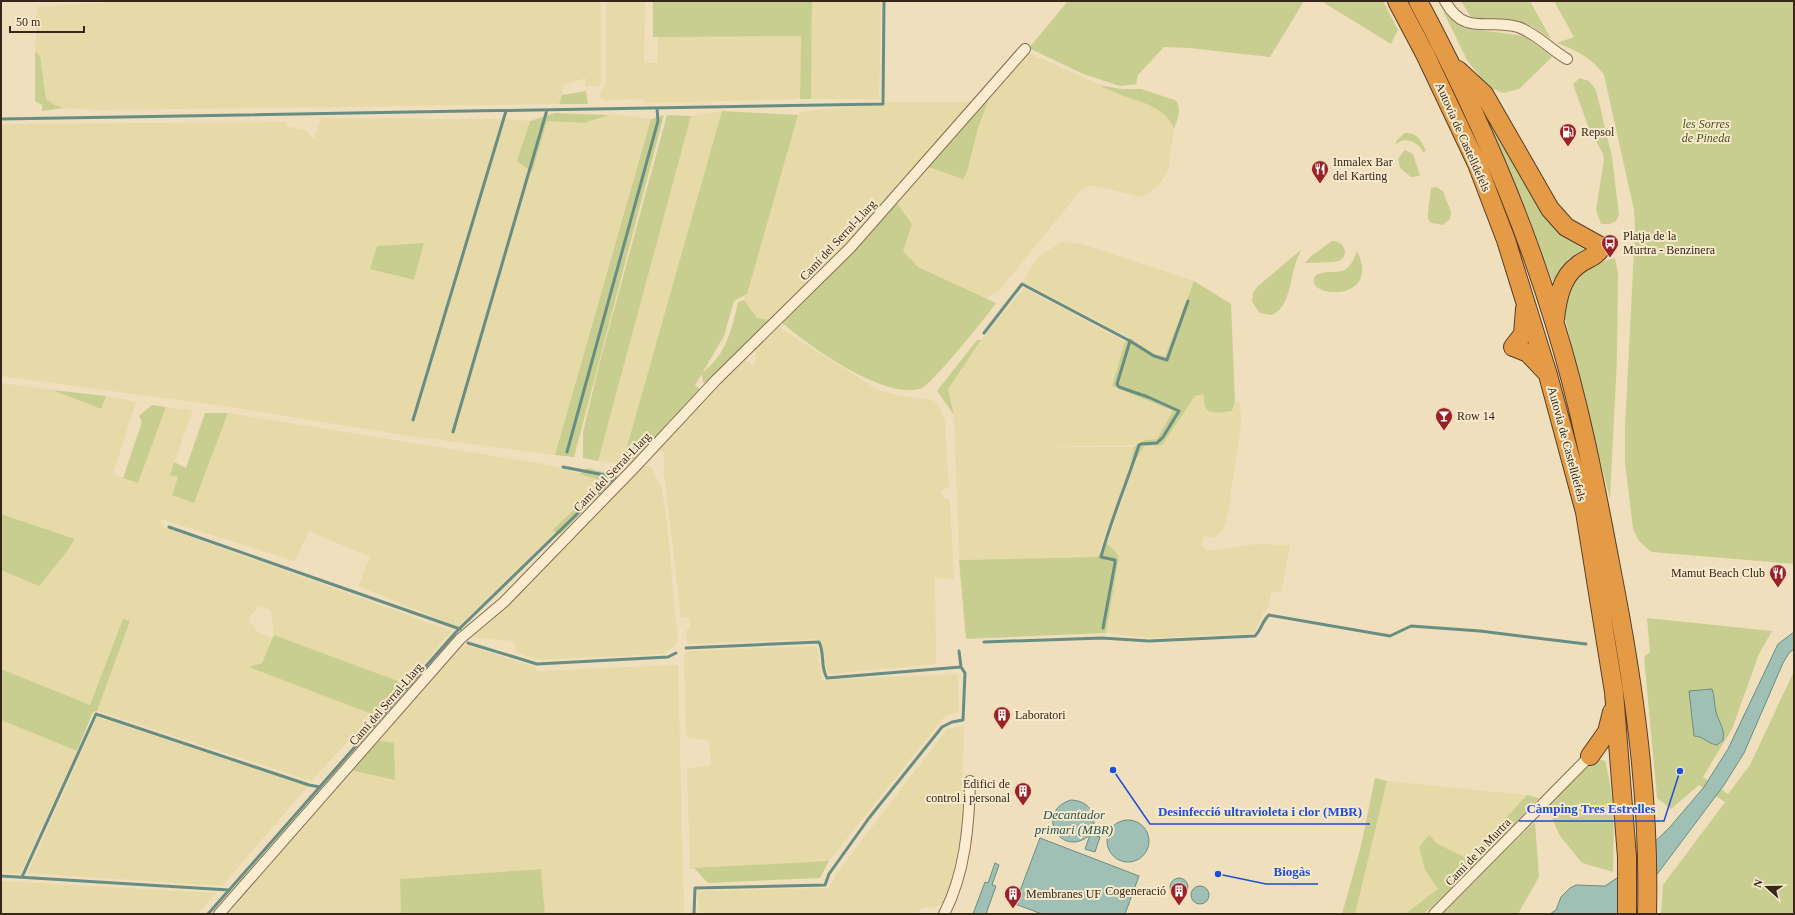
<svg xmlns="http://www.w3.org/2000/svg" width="1795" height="915" viewBox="0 0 1795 915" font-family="Georgia,serif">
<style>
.farmland{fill:#e6daa9}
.green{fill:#c8ce90}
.water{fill:#a0c0b6;stroke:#688e83}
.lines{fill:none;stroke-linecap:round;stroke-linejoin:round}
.stream{stroke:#688e83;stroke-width:3}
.street-casing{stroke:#886e55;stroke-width:12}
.highway-casing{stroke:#553d2a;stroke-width:20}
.street{stroke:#faeccf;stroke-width:10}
.highway{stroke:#e59b46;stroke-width:18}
.labels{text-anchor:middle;stroke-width:4;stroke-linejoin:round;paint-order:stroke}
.park-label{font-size:12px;font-style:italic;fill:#485420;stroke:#f7e9cc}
.poi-label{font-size:12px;fill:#36271a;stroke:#f7e9cc;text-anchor:start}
.street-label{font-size:12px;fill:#36271a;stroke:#f7e9cc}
.water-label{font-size:13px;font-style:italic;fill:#295753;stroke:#f7e9cc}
.leader{fill:none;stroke:#1d4ed8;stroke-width:1.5}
.callout-dot{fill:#1d4ed8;stroke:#f7e9cc;stroke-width:1.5}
.callout-label{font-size:13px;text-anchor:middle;font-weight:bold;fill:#1d4ed8;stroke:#f7e9cc;stroke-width:4;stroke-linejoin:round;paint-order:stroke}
</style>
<rect width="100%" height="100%" fill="#f0dfbc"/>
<path class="farmland" d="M125,1h476v81l-2,4h-14l1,-8 -23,7 -1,10 -3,9 -460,6 -35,-2 -9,-3 -9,-6 -6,-43 -5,-4 2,-45z
M606,1h39l-1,62h13l1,-26 143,-1 -1,63 -154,4 -3,-4 -39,1 -5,-4 7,-14z
M812,1h69l-2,98h-68z
M1026,52l135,59 10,10 3,8 -6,43 -9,13 -17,12 -51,-12 -10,5 -83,102 -13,7 -67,-32 -16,-16 10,-27 -16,-22 32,-35 35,12 4,-7 11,-44 13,-34z
M894,102h81l-96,110 -108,108 -14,-2 -13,-18 55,-188z
M722,111l-100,353 -24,-3 93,-345z
M612,114l39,5 -96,336 -145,-19 -187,-30 -222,-30v-252l286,-2 -1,4 19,4 9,9 7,-21 187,1 22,2 -12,40 14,11 15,-51 37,2z
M1061,242l21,2 112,37 -29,76 -11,-3 -24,-16 -107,-56 14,-24z
M1024,288l101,54 -13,44 61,25 -16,28 -12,1 -6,5 -116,2h111l-5,24 -32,86 -138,3 -5,-145 -6,-26 33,-49z
M777,326l101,64 18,5 37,5 6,6 6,16 4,65 -8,4 2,7 7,2 4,79 -19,-1 1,86 -108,10 -9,-35 -131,5 -2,-12 4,-7 -1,-7 -8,-1 -17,-144v-20l-8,-5 87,-88 12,5 1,-19z
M1,383l51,7 48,19 6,-13 30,6 -23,72 25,9 28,-76 27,3 -23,64 8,3 16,26 34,-90 321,52 54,15 -50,51 2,1 -97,95 -100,-41 12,-29 -61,-26 -14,30 -135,-42 3,8 289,104 -46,53 -132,-49 -3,-25 -11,-4 -9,9 -2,6 10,12 14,5 -11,25 -12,4 123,47 -62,67 -214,-70 33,-90 -7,-2 -33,87 -89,-37v-99l38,15 26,-31 10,-15 -74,-25z
M1204,394l28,17 3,-10 5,1 1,23 -13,88 -5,18 -10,7 -9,-3 -3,11 8,5 47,-7 34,1 -9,48 -9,-2 -5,19 -3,2 -10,21 -104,5 -44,-5 13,-77 -12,-13 30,-86 7,-11 18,-1 33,-49z
M643,464l9,4 10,21 6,45 10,106 -3,6 -13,8 -125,6 -21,-8 -2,-11 -43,-4z
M462,644l74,23v4l142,-6 6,249h-139l-4,-45 -141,10 1,35h-177z
M817,646l5,34 136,-6 1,38 -14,4 -116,145 -139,8 -3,-100 24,-4 -2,-24 -23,-4 -2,-84 6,-2z
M97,717l211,69 -86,100 -194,-13z
M1,720l76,31 -57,123 -19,-1z
M964,726l-3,108 -14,67 -9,5 -16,2 -5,6h-218l-1,-23 131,-3 7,-14 111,-145z
M1387,781l140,14 -59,64 -30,-15 -9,-9 -4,35 14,19 -34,25h-50z
M1,881l215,12 -18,21h-197z"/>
<path class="green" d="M653,1h159l-1,98h-11l1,-63 -148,1z
M1068,1h236l-34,56 -81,-9 -25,-1 -26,28 -2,9 -16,2 -37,-12 -54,-26z
M1321,1h62l15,29 -7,14z
M1461,1h69l21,38 -19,-13 -61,-9z
M1554,1h240v563l-142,-12c-10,-7 -15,-12 -19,-24l-8,-65v-36l10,-197 -1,-20 -30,-135c-12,-17 -28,-25 -47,-32l17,-6z
M1443,11l21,17 61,8 27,21 -33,32 -16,4 -15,-6 -21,-27z
M35,52l5,4 6,43 9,6 9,3 -22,3v-6l-7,-4z
M1580,78l9,3 7,9 16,67 7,58 -3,6 -6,3h-9l-5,-14 8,-50 -1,-6 -15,-28 -15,-42z
M1098,85l23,4h20l34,11c8,8 2,20 -1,29 -7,-21 -31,-26 -50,-33 -9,-3 -17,-8 -26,-11z
M586,91l2,13h-29l3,-9z
M991,94l-13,34 -11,44 -4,7 -35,-12z
M1481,102l80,130 25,19 -18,8 -15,23z
M722,111l76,4 -51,179 -13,7 -10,35 -21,36c23,-17 29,-43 35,-70l6,-2 13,18 14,2 -63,65 -5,-3 -1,-8 -7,11 6,5 -69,75 -10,-1z
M555,113l54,2 -25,8 -37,-2 -15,51 -15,-11 13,-40z
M664,115l-90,342 -19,-2 96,-336z
M667,115l24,1 -93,345 -15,-3v-26l17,-71z
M1405,133c12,-1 17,8 21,18l-3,1c-6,-11 -18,-16 -28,-7l2,-5z
M1405,150l8,4 7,22 -9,1 -11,-9 -2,-9z
M1436,187l7,4 8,21 -1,7 -7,6 -12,-2 -3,-4v-6l3,-25z
M896,202l16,22 -9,27 15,16 78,36c-9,13 -64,81 -74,85 -36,14 -116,-44 -142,-67z
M1332,241c11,-1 19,14 7,20 -3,1 -28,2 -34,2l6,-7z
M424,243l-10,37 -44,-11 7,-23z
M1302,249c-13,19 -9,58 -30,66l-12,-2 -8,-11 1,-9 5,-7z
M1357,251c26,53 -55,47 -42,25 17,-11 31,8 42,-25z
M1615,258l3,15 -1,85 -7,141 -47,-189c6,-37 16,-43 52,-52z
M1194,281l37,23 4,97 -3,10c-17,2 -30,6 -28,-17l-9,2 -33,49 -18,1 -15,25 5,-24 11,-7 12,-1 16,-28 -61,-25 13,-44 5,-4 24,16 11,3z
M977,340h4l-33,49 6,26 -17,-24z
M52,390l54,6 -5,13z
M152,405l14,2 -28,76 -15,-5 19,-56 -3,-6z
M205,413h23l-34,90 -22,-8 6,-18 -8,-2 4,-13 12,6z
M587,468l29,7 -55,59 -9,-3 51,-50 -24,-7z
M1,514l74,25 -10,15 -26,32 -38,-16z
M1107,543l12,13 -13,77 -140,6 -7,-79 138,-3z
M1647,618l125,13 -13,23 -27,75 -29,48 25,17 22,-29 44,-94v243h-133l2,-29 62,-83 -26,-17 -28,24 -14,-11 -13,-141 6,-5z
M123,619l7,2 -33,90 -4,1 -16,39 -76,-31v-51l89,36z
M274,635l132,49 -29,32 -128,-49 13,-4z
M377,740l17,3 1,37 -45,-10z
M1597,758l8,3c10,36 9,73 8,111l-31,-9 -22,-27 -13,-29 44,-47z
M1375,778l12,3 -32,133h-13l19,-68z
M1527,795l12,3 -70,73 -45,43h-19l33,-25 -13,-19 -6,-23 10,-12 9,9 30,15z
M1535,822l4,55 -21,37h-75l64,-66z
M829,861l-9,17 -112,5 -14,-15z
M541,869l4,45h-144l-1,-35z"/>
<path class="water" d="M1794,632v17l-5,4 -6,10 -39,90 -20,32 -66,88 -34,41h-74l6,-4 5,-13 9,-9 6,-3 29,1 12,-8 53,-51 34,-40 24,-38 50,-105z
M1712,689c3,8 2,15 4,23 3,11 9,16 7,28l-6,5c-9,-1 -14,-9 -23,-9l-5,-45z
M1071,800c20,1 28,17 20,34l9,3 -5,15 -10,-3 5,-14c-30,25 -56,-24 -19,-35z
M1107 841a21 21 0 1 1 42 0a21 21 0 1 1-42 0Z
M1040,838l99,38 -14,38h-83l-27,-10z
M995,863l4,2 -7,20 4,1 -10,28h-13l12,-32 3,1z
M1170 887a9 9 0 1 1 18 0a9 9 0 1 1-18 0Z
M1191 895a9 9 0 1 1 18 0a9 9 0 1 1-18 0Z"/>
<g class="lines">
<path class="stream" d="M1,119l882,-15 1,-103
M984,333l38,-49 108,57
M413,420l93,-309
M453,432l94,-322
M567,452l91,-331 -1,-13
M169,527l291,102
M1103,628l12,-65v-3l-14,-3c10,-38 26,-74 38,-112l2,-1 16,-1 6,-6 16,-26 -31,-14 -29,-10 -2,-3 13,-43 24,15 13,4 21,-59
M984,642l118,-4 47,3 106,-5c7,-7 7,-15 14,-21l121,21 21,-10 69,5 106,13
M468,643l69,21 131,-7 8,-4
M686,648l133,-6c6,11 1,25 8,36l134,-11
M1,876l228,14
M22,877l74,-163 213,71 11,2
M208,914l248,-282 159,-155 -52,-10
M694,914l1,-26 130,-3 4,-11 40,-56 73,-91 10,-5 11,-2 2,-47 -4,-6 -2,-16"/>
<g class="street-casing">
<path id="street" d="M1445,1c20,36 42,17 73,26 18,6 33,23 49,32
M219,914l241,-275 44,-37 130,-134 82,-88 134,-132 175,-199
M944,914c21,-40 25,-88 26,-133
M1434,914l156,-158"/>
</g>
<g class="highway-casing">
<path id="highway" d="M1397,1l28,53 52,110 29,76 42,135 37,137 29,180 13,165v57
M1418,1c55,103 102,209 136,320 26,83 42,167 58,252 22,112 38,226 35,341
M1458,70l26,24 66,115 16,18 36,20c-7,11 -15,11 -24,18 -17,12 -21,36 -23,54
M1525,309l-2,25 -10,13 15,6 17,18
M1590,756l17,-24 5,-20"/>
</g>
<use href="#street" class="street"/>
<use href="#highway" class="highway"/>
</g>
<defs>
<g id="fuel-pin" transform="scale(0.9)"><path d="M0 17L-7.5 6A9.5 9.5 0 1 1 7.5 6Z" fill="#9a2226" stroke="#f7e9cc"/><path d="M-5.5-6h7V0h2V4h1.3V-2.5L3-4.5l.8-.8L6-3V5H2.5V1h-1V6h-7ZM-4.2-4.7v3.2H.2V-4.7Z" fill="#fff"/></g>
<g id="restaurant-pin" transform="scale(0.9)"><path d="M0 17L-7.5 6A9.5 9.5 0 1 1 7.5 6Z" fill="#9a2226" stroke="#f7e9cc"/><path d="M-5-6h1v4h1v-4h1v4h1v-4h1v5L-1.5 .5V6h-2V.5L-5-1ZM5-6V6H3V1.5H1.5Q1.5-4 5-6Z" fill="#fff"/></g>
<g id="bus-pin" transform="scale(0.9)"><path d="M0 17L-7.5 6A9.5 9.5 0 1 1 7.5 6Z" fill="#9a2226" stroke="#f7e9cc"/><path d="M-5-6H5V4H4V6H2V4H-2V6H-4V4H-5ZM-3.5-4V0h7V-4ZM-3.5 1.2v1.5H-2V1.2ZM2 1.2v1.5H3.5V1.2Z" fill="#fff"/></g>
<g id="bar-pin" transform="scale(0.9)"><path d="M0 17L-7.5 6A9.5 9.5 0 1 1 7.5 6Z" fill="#9a2226" stroke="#f7e9cc"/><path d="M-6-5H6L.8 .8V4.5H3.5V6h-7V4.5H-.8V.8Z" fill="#fff"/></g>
<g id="building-pin" transform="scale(0.9)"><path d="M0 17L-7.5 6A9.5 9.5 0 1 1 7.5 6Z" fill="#9a2226" stroke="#f7e9cc"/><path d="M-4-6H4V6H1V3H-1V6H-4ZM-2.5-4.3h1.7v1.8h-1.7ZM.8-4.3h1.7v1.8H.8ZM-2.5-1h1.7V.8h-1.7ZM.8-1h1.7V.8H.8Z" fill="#fff"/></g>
</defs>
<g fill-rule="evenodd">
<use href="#fuel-pin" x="1568" y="132"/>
<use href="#restaurant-pin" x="1320" y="169"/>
<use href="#bus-pin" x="1610" y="243"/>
<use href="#bar-pin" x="1444" y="416"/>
<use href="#restaurant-pin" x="1778" y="573"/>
<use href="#building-pin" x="1002" y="715"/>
<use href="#building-pin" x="1023" y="791"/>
<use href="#building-pin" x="1179" y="891"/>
<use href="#building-pin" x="1013" y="894"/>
</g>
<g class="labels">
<g class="park-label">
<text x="1706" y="128">les Sorres<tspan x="1706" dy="14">de Pineda</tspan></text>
</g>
<g class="poi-label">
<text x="1581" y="136">Repsol</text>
<text x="1333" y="166">Inmalex Bar<tspan x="1333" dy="14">del Karting</tspan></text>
<text x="1623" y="240">Platja de la<tspan x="1623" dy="14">Murtra - Benzinera</tspan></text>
<text x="1457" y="420">Row 14</text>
<text x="1765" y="577" text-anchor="end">Mamut Beach Club</text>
<text x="1015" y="719">Laboratori</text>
<text x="1010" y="788" text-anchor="end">Edifici de<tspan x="1010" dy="14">control i personal</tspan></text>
<text x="1166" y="895" text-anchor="end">Cogeneració</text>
<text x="1026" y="898">Membranes UF</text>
</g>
<g class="street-label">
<text transform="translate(1463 137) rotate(66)" y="4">Autovia de Castelldefels</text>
<text transform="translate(838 240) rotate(-47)" y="4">Camí del Serral-Llarg</text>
<text transform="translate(1567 444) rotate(75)" y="4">Autovia de Castelldefels</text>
<text transform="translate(612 472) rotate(-46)" y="4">Camí del Serral-Llarg</text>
<text transform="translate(386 704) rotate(-49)" y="4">Camí del Serral-Llarg</text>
<text transform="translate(1478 852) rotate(-46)" y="4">Camí de la Murtra</text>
</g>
<g class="water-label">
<text x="1074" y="819">Decantador<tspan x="1074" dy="15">primari (MBR)</tspan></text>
</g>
</g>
<path class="leader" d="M1680 771L1664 821H1519M1113 770L1150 824H1370M1218 874L1266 884H1318"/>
<g class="callout-dot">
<circle cx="1680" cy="771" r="4"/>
<circle cx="1113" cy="770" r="4"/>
<circle cx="1218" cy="874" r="4"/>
</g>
<g class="callout-label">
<text x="1591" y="813">Càmping Tres Estrelles</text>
<text x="1260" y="816">Desinfecció ultravioleta i clor (MBR)</text>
<text x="1292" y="876">Biogàs</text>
</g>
<rect width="1795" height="915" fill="none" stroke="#36271a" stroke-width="4"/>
<g transform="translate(1767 887) rotate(291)" stroke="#f7e9cc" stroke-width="3" paint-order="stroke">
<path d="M0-3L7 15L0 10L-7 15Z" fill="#36271a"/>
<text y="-6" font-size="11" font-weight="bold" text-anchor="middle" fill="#36271a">N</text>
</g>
<path d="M10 26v6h74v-6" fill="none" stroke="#36271a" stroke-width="2"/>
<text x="16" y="26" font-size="12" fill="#36271a" stroke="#f7e9cc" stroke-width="3" paint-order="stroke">50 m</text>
</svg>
